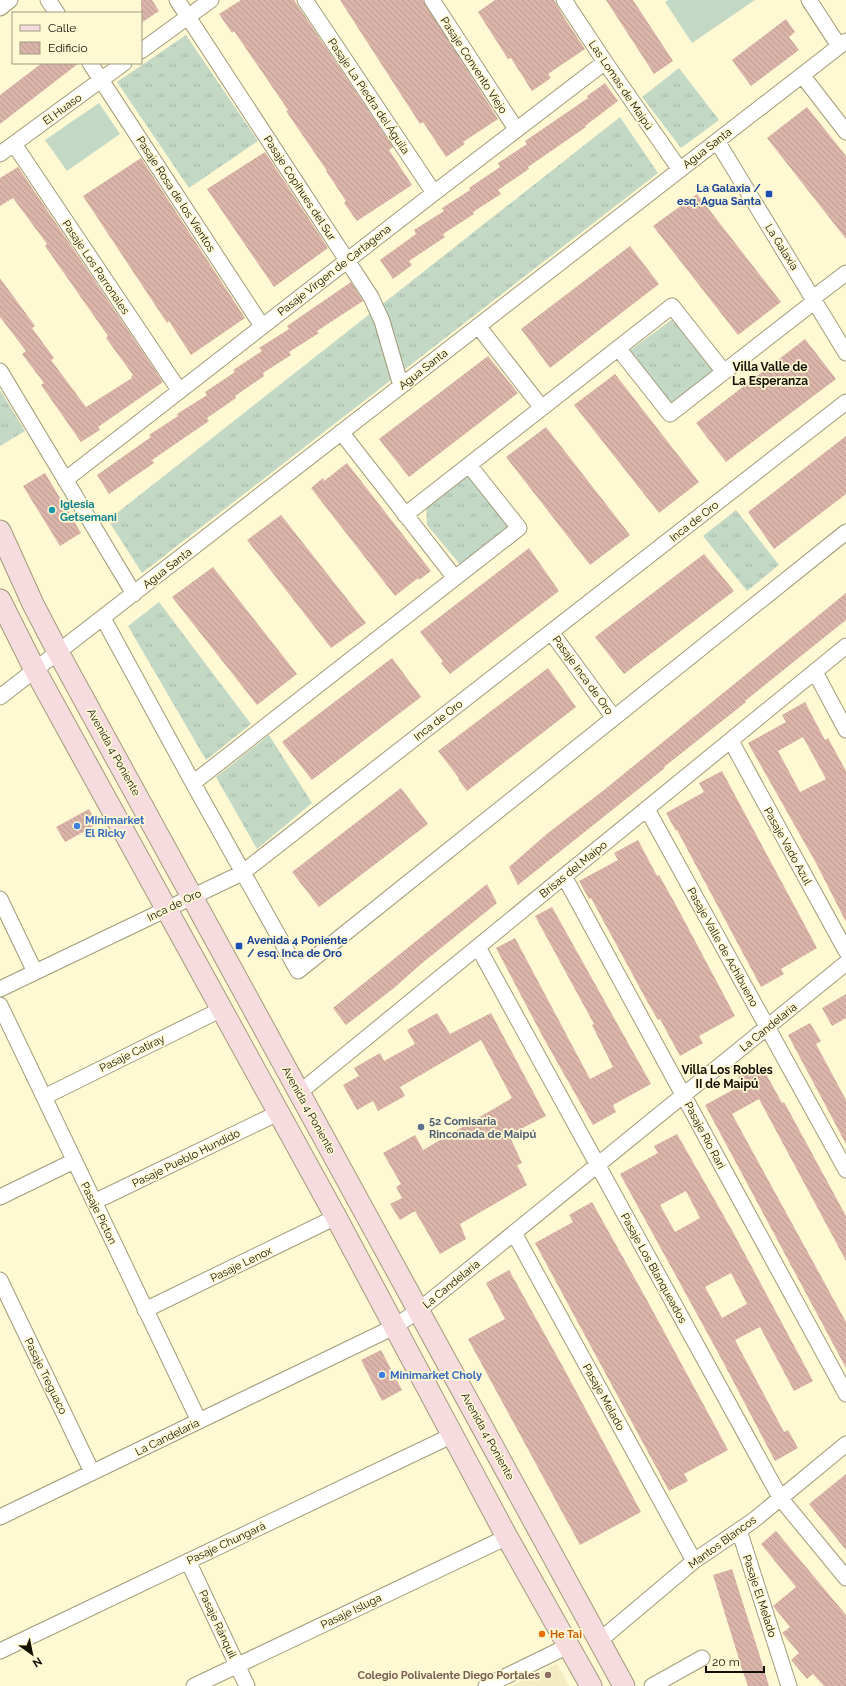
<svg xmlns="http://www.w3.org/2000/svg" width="846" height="1686" viewBox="0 0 846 1686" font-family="Raleway,sans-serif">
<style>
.built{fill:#f4ecc1}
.grass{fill:url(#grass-tufts)}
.pitch{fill:#c4d8c6}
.building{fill:url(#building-back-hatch);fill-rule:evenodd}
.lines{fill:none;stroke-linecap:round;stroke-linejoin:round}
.street-casing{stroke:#a19b79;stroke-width:17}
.secondary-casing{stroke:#a19b79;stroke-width:23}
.street{stroke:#fff;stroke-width:15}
.secondary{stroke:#f6dcdf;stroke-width:21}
.transit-dot{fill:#1a4fb4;stroke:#fef8d3;stroke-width:1.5}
.culture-dot{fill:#0f9aa8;stroke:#fef8d3;stroke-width:1.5}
.shop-dot{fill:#3f7fe0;stroke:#fef8d3;stroke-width:1.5}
.service-dot{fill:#5c6f8a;stroke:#fef8d3;stroke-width:1.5}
.food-dot{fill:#e8710a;stroke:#fef8d3;stroke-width:1.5}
.education-dot{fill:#8d6e63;stroke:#fef8d3;stroke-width:1.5}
.labels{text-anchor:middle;stroke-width:3.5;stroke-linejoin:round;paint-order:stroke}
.street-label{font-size:11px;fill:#121004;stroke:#fef8d3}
.transit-label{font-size:11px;font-weight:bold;fill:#164399;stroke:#fef8d3;text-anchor:end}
.culture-label{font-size:11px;font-weight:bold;fill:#0d838f;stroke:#fef8d3;text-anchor:start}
.shop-label{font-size:11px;font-weight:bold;fill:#366cbe;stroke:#fef8d3;text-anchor:start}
.service-label{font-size:11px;font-weight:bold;fill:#4e5e75;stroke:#fef8d3;text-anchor:start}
.food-label{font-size:11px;font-weight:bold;fill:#c56008;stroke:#fef8d3;text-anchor:start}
.education-label{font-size:11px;font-weight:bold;fill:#785e54;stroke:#fef8d3;text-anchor:end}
.neighbourhood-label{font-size:12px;font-weight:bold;fill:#121004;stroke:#fef8d3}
</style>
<defs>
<pattern id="grass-tufts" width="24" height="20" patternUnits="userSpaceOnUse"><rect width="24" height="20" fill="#c4d8c6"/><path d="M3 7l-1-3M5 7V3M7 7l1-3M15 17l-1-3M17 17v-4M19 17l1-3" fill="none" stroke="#a7b8a8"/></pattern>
<pattern id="building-back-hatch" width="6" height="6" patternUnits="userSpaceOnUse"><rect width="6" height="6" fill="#dbb4a9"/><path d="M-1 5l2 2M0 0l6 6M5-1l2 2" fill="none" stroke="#bb9a90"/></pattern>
</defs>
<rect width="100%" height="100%" fill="#fef8d3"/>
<path class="built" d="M557,1664l12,22h-58z"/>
<path class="grass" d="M186,35l72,106 -69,47 -72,-106z
M679,68l40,52 -38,28 -39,-51z
M620,117l38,56 -516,400 -34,-53z
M674,318l41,52 -45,34 -41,-53z
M0,390l25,41 -25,15z
M466,473l45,56 -49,38 -35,-42 -1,-21z
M736,510l43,55 -32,26 -44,-55z
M159,602l92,122 -45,36 -78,-134z
M269,735l43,68 -55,46 -41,-72z"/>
<path class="pitch" d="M668,0h87l-63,43 -27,-41z
M99,103l21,31 -53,37 -22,-31z"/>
<path class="building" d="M141,0h11l7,11 -18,12z
M241,0h53l99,147 -4,3 23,35 -55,36 -13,-18 2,-2 -20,-30h1l-41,-60 2,-1 -54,-79 -2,2 -13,-19z
M340,0h83l75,119 -35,23 2,2 -19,13 -23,-35 -3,2z
M495,0h59l11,19 20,30 -37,25 3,4 -19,13 -21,-33 -3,1 -30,-47z
M606,0h27l40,61 -19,13z
M786,19l9,13 -6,5 10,13 -48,36 -19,-26z
M42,63h37l-79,61v-29z
M605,83l13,18 -33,25 1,1 -58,40 1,2 -31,21 3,4 -28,18 1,2 -31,20 2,3 -36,24 3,4 -19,14 -13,-19 36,-26 -2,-4 30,-19 -2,-3 28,-18 -1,-2 31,-21 -2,-4 29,-19 -2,-3 63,-43 -1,-2z
M807,107l39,49v83l-79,-101z
M265,152l63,96 -54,39 -67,-98z
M141,158l104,160 -54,37 -22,-34 -2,2 -84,-127z
M18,167l145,215 -65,45 2,3 -19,12 -40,-57 3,-2 -22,-29 4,-3 -26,-34v-39l35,48 -3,2 22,30 -3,2 35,47 46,-29 -1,-2 2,-1 -27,-37 2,-2 -63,-90 2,-2 -34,-46 -13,8v-28z
M697,194l84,108 -43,33 -85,-109z
M630,246l29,38 -109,84 -29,-39z
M351,282l12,19 -46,30 2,2 -30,19 2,3 -28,18 1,3 -29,20 1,2 -29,20 2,3 -57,39 2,3 -45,31 -12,-19 54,-38 -2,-2 29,-19 -1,-2 30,-19 -2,-3 30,-20 -2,-2 29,-19 -3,-3 30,-19 -2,-3z
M805,339l31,40 -110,83 -30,-39z
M488,356l30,37 -109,84 -30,-38z
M615,374l84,108 -40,31 -85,-108z
M546,427l84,108 -40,30 -84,-108z
M846,436v58l-72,55 -26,-37z
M347,463l84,108 -12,9 -1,-2 -23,18 -84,-108 12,-10 1,3z
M45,473l36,60 -21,13 -37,-60z
M281,515l85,108 -35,25 -84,-108z
M529,548l30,43 -109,83 -9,-11 2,-2 -23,-29z
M704,554l30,37 -110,83 -29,-37z
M213,567l84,107 -40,31 -85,-108z
M846,593v27l-101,81 1,1 -82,65 1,1 -147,117 -9,-18 39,-34 56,-43z
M392,658l29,39 -109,83 -30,-38z
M548,668l28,39 -109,84 -9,-12 1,-1 -21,-27z
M805,702l20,38 3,-2 18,33v151l-30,-59 -68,-120 38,-21 -4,-7zM803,737l23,42 -26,13 -22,-41z
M722,771l95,177 -36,21 3,5 -23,13 -84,-157 -1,1 -10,-18 38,-21 -5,-9z
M401,788l27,36 -109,83 -27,-35z
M89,809l9,15 -33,18 -9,-15z
M638,840l19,36 2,-1 18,32 58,109 -36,20 4,7 -23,13 -20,-37 -2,1 -10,-17 -57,-105 -2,1 -10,-18 39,-21 -4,-7z
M487,884l10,19 -76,61 -27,24 -48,37 -13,-17z
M552,907l99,177 -38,21 3,7 -23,13 -49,-86 -48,-91 19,-10 75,141 23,-12 -21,-42 2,-1 -59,-108z
M846,994v24l-14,8 -10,-18z
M437,1013l13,21 41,-21 55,103 -37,19 13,28 -5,2 10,20 -67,39 6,15 -26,15 -25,-43 -15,9 -10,-16 12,-6 -6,-11 5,-3 -18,-31 32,-18 8,15 89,-52 -31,-58 -81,47 5,9 -27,15 -5,-10 -16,9 -14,-25 16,-9 -5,-8 26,-15 4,8 31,-17 -8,-14z
M810,1023l11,18 -5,3 30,56v44l-58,-109z
M761,1065l21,38 2,-1 62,114v45l-87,-162 -27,15 114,208v46l-141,-263 37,-20 -4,-8z
M677,1134l56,98 80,149 -19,10 -34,-64 -25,13 49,92 4,-2 10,18 -23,13 -54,-103 -101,-184 38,-21 -4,-7zM686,1191l14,27 -25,14 -15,-27zM731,1273l16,31 -25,14 -17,-31z
M592,1202l56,100 80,148 -44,24 4,7 -19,10 -134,-248 38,-21 -4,-7z
M509,1270l54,97 78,145 -61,33 -112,-206 37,-20 -19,-36z
M381,1350l21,40 -20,11 -21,-41z
M846,1474v76l-37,-46z
M776,1531l70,84v71h-22l-11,-12 -6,5 -16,-19 8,-7 -17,-20 8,-6 -17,-21 23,-19 -35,-43z
M732,1569l26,81 11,36h-21l-6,-17 -29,-94z"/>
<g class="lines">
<g class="street-casing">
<path id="street" d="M48,0l9,13
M177,0l194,297 11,24 19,65
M305,0l129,193
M432,0l84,129
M564,0l41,62 75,108
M809,0l30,46
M0,8l10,-8
M141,51l70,-51
M90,63l172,263
M802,75l44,57
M717,141l129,212
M14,144l165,246
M0,154l124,-91
M813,298l33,-25
M478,326l64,82
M618,348l52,66 145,-113
M0,371l134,223
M341,432l114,146
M65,480l369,-287 171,-131
M405,515l267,-209 52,66
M103,618l90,165 105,188 548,-439
M551,632l63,86
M815,672l31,58
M0,697l846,-656
M731,741l115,210
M193,783l326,-255 -50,-63
M647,809l199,361
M564,876l282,518
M0,899l35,73
M478,947l303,552 65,79
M0,989l242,-116 604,-471
M0,1005l199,416
M300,1092l546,-446
M44,1097l176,-87
M0,1197l74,-36
M94,1202l184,-89
M514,1233l180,328
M0,1280l92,192
M145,1310l191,-93
M0,1517l394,-190 25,-17 427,-347
M739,1530l50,156
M188,1561l59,125
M599,1641l95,-80 60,-41 92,-76
M0,1651l453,-216
M194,1686l313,-149
M486,1686l82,-40
M652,1686l50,-28"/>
</g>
<g class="secondary-casing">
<path id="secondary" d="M0,531l33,73 25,48 566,1034
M0,600l35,70 301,547 171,320 84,149"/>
</g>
<use href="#street" class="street"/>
<use href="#secondary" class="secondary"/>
</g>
<g class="transit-dot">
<rect x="765" y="190" width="8" height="8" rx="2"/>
<rect x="235" y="942" width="8" height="8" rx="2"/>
</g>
<circle class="culture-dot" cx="52" cy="510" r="4"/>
<g class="shop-dot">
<circle cx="77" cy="826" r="4"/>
<circle cx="382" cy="1375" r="4"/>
</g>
<circle class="service-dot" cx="421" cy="1127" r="4"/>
<circle class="food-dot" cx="542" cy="1634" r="4"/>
<circle class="education-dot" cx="548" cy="1675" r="4"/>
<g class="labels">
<g class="street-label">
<text transform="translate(474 65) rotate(57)" y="4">Pasaje Convento Viejo</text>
<text transform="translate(621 85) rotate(56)" y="4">Las Lomas de Maipú</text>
<text transform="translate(369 96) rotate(56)" y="4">Pasaje La Piedra del Águila</text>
<text transform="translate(62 109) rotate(-36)" y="4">El Huaso</text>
<text transform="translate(707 148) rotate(-38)" y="4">Agua Santa</text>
<text transform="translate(300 188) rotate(57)" y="4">Pasaje Copihues del Sur</text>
<text transform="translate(176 194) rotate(57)" y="4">Pasaje Rosa de los Vientos</text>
<text transform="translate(782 247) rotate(58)" y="4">La Galaxia</text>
<text transform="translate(96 267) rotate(56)" y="4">Pasaje Los Parronales</text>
<text transform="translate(334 270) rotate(-38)" y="4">Pasaje Virgen de Cartagena</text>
<text transform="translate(423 369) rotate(-38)" y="4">Agua Santa</text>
<text transform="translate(694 521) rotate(-38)" y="4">Inca de Oro</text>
<text transform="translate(167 568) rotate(-38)" y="4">Agua Santa</text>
<text transform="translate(583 675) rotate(54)" y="4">Pasaje Inca de Oro</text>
<text transform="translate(438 720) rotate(-38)" y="4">Inca de Oro</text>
<text transform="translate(114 752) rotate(61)" y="4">Avenida 4 Poniente</text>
<text transform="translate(788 846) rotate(61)" y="4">Pasaje Vado Azul</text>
<text transform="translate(573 869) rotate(-39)" y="4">Brisas del Maipo</text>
<text transform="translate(174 905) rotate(-26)" y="4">Inca de Oro</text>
<text transform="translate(723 947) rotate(61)" y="4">Pasaje Valle de Achibueno</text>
<text transform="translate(768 1027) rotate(-39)" y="4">La Candelaria</text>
<text transform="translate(132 1053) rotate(-26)" y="4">Pasaje Catiray</text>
<text transform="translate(309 1110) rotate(61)" y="4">Avenida 4 Poniente</text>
<text transform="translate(705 1135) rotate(62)" y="4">Pasaje Río Rari</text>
<text transform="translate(186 1158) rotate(-26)" y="4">Pasaje Pueblo Hundido</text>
<text transform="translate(99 1213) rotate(64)" y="4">Pasaje Picton</text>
<text transform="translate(241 1264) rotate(-26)" y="4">Pasaje Lenox</text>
<text transform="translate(654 1268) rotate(61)" y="4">Pasaje Los Blanqueados</text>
<text transform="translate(451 1284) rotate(-39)" y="4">La Candelaria</text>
<text transform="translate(46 1376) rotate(64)" y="4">Pasaje Treguaco</text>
<text transform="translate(604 1397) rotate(61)" y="4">Pasaje Melado</text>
<text transform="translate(488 1436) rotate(61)" y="4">Avenida 4 Poniente</text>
<text transform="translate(167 1437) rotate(-26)" y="4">La Candelaria</text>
<text transform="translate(722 1542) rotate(-36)" y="4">Mantos Blancos</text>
<text transform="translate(226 1543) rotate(-25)" y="4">Pasaje Chungará</text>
<text transform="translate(760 1596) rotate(72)" y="4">Pasaje El Melado</text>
<text transform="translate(351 1611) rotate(-26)" y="4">Pasaje Isluga</text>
<text transform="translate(218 1624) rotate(65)" y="4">Pasaje Ránquil</text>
</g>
<g class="transit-label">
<text x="761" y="192">La Galaxia /<tspan x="761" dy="13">esq. Agua Santa</tspan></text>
<text x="247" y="944" text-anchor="start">Avenida 4 Poniente<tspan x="247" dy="13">/ esq. Inca de Oro</tspan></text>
</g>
<g class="culture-label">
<text x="60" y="508">Iglesia<tspan x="60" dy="13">Getsemani</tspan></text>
</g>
<g class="shop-label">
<text x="85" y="824">Minimarket<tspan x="85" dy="13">El Ricky</tspan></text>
<text x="390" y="1379">Minimarket Choly</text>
</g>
<g class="service-label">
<text x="429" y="1125">52 Comisaria<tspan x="429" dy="13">Rinconada de Maipú</tspan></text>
</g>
<g class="food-label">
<text x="550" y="1638">He Tai</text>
</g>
<g class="education-label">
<text x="540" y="1679">Colegio Polivalente Diego Portales</text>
</g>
<g class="neighbourhood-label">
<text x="770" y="371">Villa Valle de<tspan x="770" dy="14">La Esperanza</tspan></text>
<text x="727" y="1074">Villa Los Robles<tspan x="727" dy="14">II de Maipú</tspan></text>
</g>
</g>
<rect x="12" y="12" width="130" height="52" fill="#fef8d3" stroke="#a09b80"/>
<rect x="20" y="25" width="20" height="6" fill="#f6dcdf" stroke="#a09b80"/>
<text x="48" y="32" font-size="12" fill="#121004">Calle</text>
<rect x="20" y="42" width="20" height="12" fill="url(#building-back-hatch)" stroke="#a09b80"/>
<text x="48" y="52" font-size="12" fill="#121004">Edificio</text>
<g transform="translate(32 1654) rotate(147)" stroke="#fef8d3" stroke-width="3" paint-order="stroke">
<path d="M0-3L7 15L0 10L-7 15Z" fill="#121004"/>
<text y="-6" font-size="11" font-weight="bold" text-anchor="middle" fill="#121004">N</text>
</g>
<path d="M706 1666v6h58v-6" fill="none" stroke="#121004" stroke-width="2"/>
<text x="712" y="1666" font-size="12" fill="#121004" stroke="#fef8d3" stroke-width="3" paint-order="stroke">20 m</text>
</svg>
